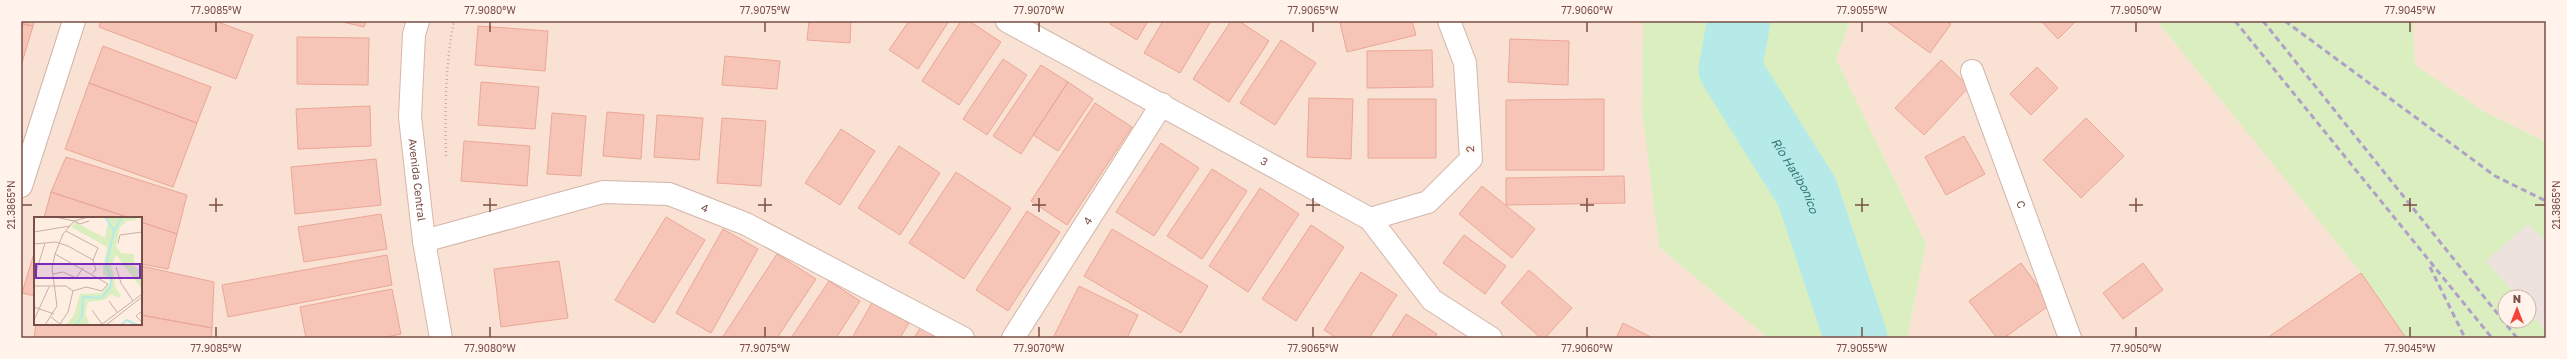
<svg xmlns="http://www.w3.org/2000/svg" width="2567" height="359" viewBox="0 0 2567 359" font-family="'Golos Text',sans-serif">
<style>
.residential{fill:#f9e1d3;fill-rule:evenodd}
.industrial{fill:#ede2de}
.green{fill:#dbeebf}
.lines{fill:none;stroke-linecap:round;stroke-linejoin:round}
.river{stroke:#b5eae8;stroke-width:63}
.building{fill:#f7c5b7;stroke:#eba696}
.street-casing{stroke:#d3b5aa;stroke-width:24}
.secondary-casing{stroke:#dab5a9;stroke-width:24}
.path{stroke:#dca79a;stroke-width:2.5;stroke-dasharray:1 3;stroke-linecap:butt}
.street{stroke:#fff;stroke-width:22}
.secondary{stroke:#fff;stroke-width:22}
.rail{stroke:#aea0c9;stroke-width:3;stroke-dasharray:6 4;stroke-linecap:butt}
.ticks{fill:none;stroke:#794e46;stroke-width:1.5}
.labels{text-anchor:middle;stroke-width:3;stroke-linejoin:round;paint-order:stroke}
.street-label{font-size:11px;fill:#794e46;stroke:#fff3eb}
.water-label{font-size:12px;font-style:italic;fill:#357977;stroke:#fff3eb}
.inset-river{fill:none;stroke:#b5eae8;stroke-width:2}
.inset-road{fill:none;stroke:#c9aea4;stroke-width:1}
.view{fill:#7b2cbf;fill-opacity:0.15;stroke:#7b2cbf;stroke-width:2}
.inset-edge{fill:none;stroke:#794e46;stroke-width:2}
.neatline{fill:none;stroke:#794e46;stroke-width:1.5}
.ticks-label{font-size:10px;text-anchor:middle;fill:#794e46}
</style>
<rect width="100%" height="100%" fill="#feeee2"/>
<path class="residential" d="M21,21h1622l-1,90 17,136 109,91h-1747zM35,218h106v106h-106z
M1850,21h307l204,252 -94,65h-360l19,-94 -90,-185z
M2413,21h133v121l-63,-31 -68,-46z"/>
<path class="industrial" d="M2528,224l18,17v91l-17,-21v-14h-11l-33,-36z"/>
<path class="green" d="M1643,21h207l-14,38 90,185 -19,94h-139l-109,-91 -17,-136z
M2157,21h256l2,44 68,46 63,31v99l-18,-17 -42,37 32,36h-13v24h24v-10l17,21v6h-140l-45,-65z"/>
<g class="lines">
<path class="river" id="s1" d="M1739,21l-9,48 77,123 49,146"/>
</g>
<path class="building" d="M21,21h13l-1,5 -12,-3z
M101,21h114l38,14 -17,44 -137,-52z
M339,21h27l-2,6z
M809,21h42l-1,22 -43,-3z
M909,21h40l-31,48 -29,-19z
M961,21h8l32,21 -42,63 -37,-24z
M1111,21h37l-11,19 -27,-16z
M1163,21h48l-31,52 -36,-20z
M1231,21h8l30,20 -40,61 -36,-23z
M1349,21h63l4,14 -69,17 -7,-29z
M1886,21h60l5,3 -21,29z
M2041,21h35l-18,18z
M21,24l12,2 -12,40z
M478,26l70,5 -3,40 -70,-6z
M297,37l72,1 -1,47 -71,-1z
M1510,39l59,2 -1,44 -60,-3z
M1281,40l35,23 -41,62 -35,-22z
M103,46l108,41 -14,36 -108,-40z
M1432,50l1,37 -66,1v-37z
M725,56l55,5 -3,28 -55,-4z
M1003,59l24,16 -40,60 -24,-16z
M1941,60l28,27 -45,48 -29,-27z
M1041,65l27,17 -47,72 -28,-18z
M2037,67l21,21 -27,27 -21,-21z
M481,82l58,5 -4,42 -57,-4z
M1068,82l25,17 -35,52 -25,-16z
M89,83l108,40 -24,64 -108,-38z
M1309,98l44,1 -2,60 -44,-2z
M1368,99h68v59h-68z
M1604,99v71h-98v-70z
M1095,103l37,24 -65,98 -36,-24z
M370,106l1,40 -73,3 -2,-40z
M607,112l37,3 -3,44 -38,-3z
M552,113l34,3 -5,60 -34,-2z
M657,115l46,3 -4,42 -45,-3z
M722,118l44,3 -5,65 -44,-3z
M2086,118l38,38 -43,42 -38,-38z
M841,129l34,22 -35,54 -35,-22z
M1964,136l21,38 -39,21 -21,-38z
M464,141l66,5 -3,40 -66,-5z
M1161,143l38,25 -45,68 -38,-24z
M899,146l41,27 -40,62 -42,-27z
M66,157l121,38 -10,39 -36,-12v-4h-11l-79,-26z
M376,159l5,46 -86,9 -4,-47z
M1212,169l35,22 -45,68 -35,-23z
M956,172l55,36 -47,71 -55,-36z
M1624,176l1,27 -119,2v-27z
M1482,186l53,43 -23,29 -53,-44z
M1260,188l39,26 -51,78 -39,-26z
M51,192l79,26h-86z
M1027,211l33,21 -52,79 -32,-21z
M381,214l6,35 -83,13 -6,-35z
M666,217l39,23 -51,83 -39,-23z
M141,222l36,12 -9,35 -27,-5z
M1311,225l33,22 -48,74 -34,-22z
M723,229l35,20 -47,84 -35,-20z
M1112,229l96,57 -27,47 -97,-57z
M1464,235l42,31 -21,28 -42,-31z
M35,250v46l-13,-3z
M777,254l39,25 -39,59h-55z
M387,255l5,30 -164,32 -6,-32z
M559,261l9,57 -67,9 -7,-58z
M2021,263l30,41 -47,34h-7l-28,-37z
M2143,263l20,27 -40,29 -20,-26z
M141,266l73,16 -2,46 -71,-13z
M1529,270l43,38 -27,30h-4l-40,-35z
M1361,272l36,23 -28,43h-32l-13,-8z
M2361,273l45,65h-139z
M829,281l31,20 -24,37h-45z
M1079,286l59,29 -11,23h-74z
M392,289l9,45 -20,4h-75l-6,-31z
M873,301l36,22 -9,15h-48z
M1406,314l31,20 -3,4h-43z
M141,315l71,13 -1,10h-177l2,-14h105z
M1623,323l30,15h-37z
M922,325l21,13h-29z"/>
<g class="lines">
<g class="street-casing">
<g id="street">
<path id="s2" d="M1007,21l363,198 62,81 59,38"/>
<path id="s3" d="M1972,71l98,267"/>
<path d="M21,186l53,-165"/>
<path d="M1370,219l58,-17 43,-43 -6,-96 -16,-42"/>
<path id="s4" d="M424,241l179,-49 66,2 77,30 217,114"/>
<path id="s5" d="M1013,338l149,-234"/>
</g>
</g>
<g class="secondary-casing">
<g id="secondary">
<path id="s6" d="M418,21l-4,13 -4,83 14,124 17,97"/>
</g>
</g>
<path class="path" d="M446,156c-1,-46 -1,-90 8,-135"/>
<use href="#street" class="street"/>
<use href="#secondary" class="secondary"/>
<path class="rail" d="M2235,21l257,317
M2263,21l254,317
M2285,21l210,155 51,25
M2430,267l35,71"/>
</g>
<path class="ticks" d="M216,22v10M490,22v10M765,22v10M1039,22v10M1313,22v10M1587,22v10M1862,22v10M2136,22v10M2410,22v10M216,198v14M490,198v14M765,198v14M1039,198v14M1313,198v14M1587,198v14M1862,198v14M2136,198v14M2410,198v14M22,205h10M209,205h14M483,205h14M758,205h14M1032,205h14M1306,205h14M1580,205h14M1855,205h14M2129,205h14M2403,205h14M2535,205h10M216,327v10M490,327v10M765,327v10M1039,327v10M1313,327v10M1587,327v10M1862,327v10M2136,327v10M2410,327v10"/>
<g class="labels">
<g class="street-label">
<text transform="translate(1470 149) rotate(-93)" y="4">2</text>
<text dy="4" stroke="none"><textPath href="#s2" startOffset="293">3</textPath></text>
<text dy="4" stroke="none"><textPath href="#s6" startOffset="160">Avenida Central</textPath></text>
<text dy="4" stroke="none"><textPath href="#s3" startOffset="142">C</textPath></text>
<text dy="4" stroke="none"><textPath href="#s4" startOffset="290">4</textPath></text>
<text dy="4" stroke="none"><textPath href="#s5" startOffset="139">4</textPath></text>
</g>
<g class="water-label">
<text dy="4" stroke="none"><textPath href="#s1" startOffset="174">Río Hatibonico</textPath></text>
</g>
</g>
<g transform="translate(34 217)">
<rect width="108" height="108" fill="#feeee2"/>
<path d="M69,0h34l-1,3 -9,1 -7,6 -4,19 5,7 13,1v12l8,5v5l-5,-2 5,6v9l-26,-34 -5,11 3,8 1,13 -6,-3 1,-4 -7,-6v-6l4,-21 -36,-20 4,-5 30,16 3,-16z" fill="#dbeebf"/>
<path d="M75,67l6,3 6,9 -3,2 -6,-4 -8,6 -16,2 -3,11 5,12h-24l8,-10 6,-21 22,-1z" fill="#dbeebf"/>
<path class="inset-river" d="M72,1l8,13M42,108l6,-9 1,-19 18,1 10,-12v-8l-5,-12 8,-35 8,-14M87,108l6,-5 10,5"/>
<path class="inset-road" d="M21,0l19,4 14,-4M40,4l6,3 9,-3M32,14l32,17 -5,12M0,15l36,-6M84,26l2,-8 22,-3M0,27l22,-2 12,4 25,14 3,10 -4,3M21,37l53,30 -6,7 -16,-4 -13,4M82,50l5,16 12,18M19,57l10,-2 13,6 7,-10M0,62l11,-36M0,69h32l7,5M75,84l8,11M0,90l20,7M58,93l10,14M108,94l-6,5 6,6M17,100l9,7 8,-12 5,-21M0,103l15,-33M11,108l12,-19 -5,-38 3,-14 8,-20 11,-13M67,108l41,-31M72,108l36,-28"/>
<path class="view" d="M2,47h104v14h-104z"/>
<rect width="108" height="108" class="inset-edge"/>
</g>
<rect width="2567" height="359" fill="none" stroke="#fff3eb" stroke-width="44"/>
<g transform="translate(2517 309)"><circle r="19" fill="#fff3eb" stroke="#c9b1a9"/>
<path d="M0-3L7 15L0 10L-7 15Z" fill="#f5423b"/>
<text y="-6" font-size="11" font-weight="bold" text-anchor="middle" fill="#794e46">N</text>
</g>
<rect x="22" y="22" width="2523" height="315" class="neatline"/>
<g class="ticks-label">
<text x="216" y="14">77.9085°W</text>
<text x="490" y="14">77.9080°W</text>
<text x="765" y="14">77.9075°W</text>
<text x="1039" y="14">77.9070°W</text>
<text x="1313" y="14">77.9065°W</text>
<text x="1587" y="14">77.9060°W</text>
<text x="1862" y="14">77.9055°W</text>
<text x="2136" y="14">77.9050°W</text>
<text x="2410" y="14">77.9045°W</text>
<text transform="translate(11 205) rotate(-90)" y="4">21.3865°N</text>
<text transform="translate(2556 205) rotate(-90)" y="4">21.3865°N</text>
<text x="216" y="352">77.9085°W</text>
<text x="490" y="352">77.9080°W</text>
<text x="765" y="352">77.9075°W</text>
<text x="1039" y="352">77.9070°W</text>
<text x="1313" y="352">77.9065°W</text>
<text x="1587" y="352">77.9060°W</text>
<text x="1862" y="352">77.9055°W</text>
<text x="2136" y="352">77.9050°W</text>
<text x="2410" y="352">77.9045°W</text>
</g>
</svg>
